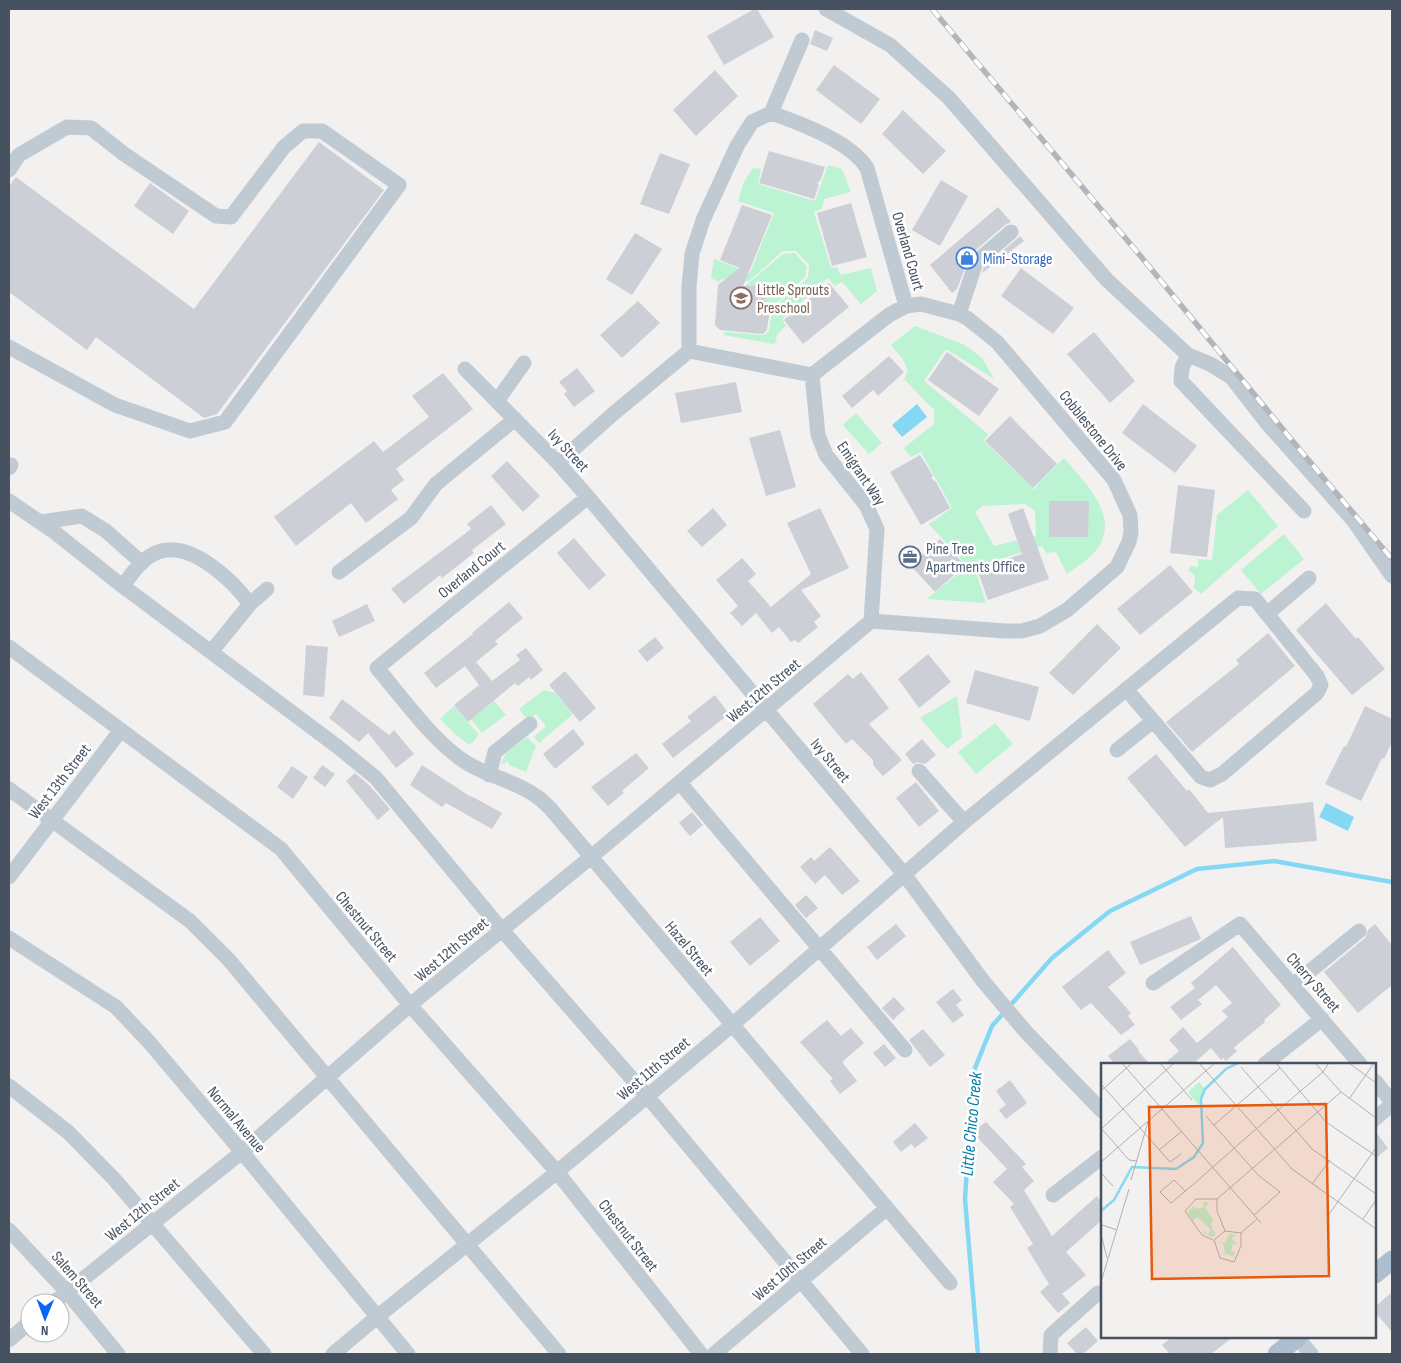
<svg xmlns="http://www.w3.org/2000/svg" width="1401" height="1363" viewBox="0 0 1401 1363" font-family="'Sofia Sans Condensed',sans-serif">
<style>
.green{fill:#bbf3d3;fill-rule:evenodd}
.water{fill:#85d8f4}
.lines{fill:none;stroke-linecap:round;stroke-linejoin:round}
.stream{stroke:#85d8f4;stroke-width:4.5}
.building{fill:#cccfd6}
.minor{stroke:#c0cad3;stroke-width:15}
.major{stroke:#aebed1;stroke-width:19}
.rail-casing{stroke:#b2b5bb;stroke-width:5.5}
.rail{stroke:#fff;stroke-width:4;stroke-dasharray:11;stroke-linecap:butt}
.labels{text-anchor:middle;stroke-width:5;stroke-linejoin:round;paint-order:stroke}
.street-label{font-size:16px;fill:#465260;stroke:#fff}
.shop-label{font-size:16px;fill:#366cbe;stroke:#fff;text-anchor:start}
.education-label{font-size:16px;fill:#785e54;stroke:#fff;text-anchor:start}
.service-label{font-size:16px;fill:#4e5e75;stroke:#fff;text-anchor:start}
.water-label{font-size:18px;font-style:italic;fill:#027ea8;stroke:#fff}
.inset-river{fill:none;stroke:#85d8f4;stroke-width:2.5}
.inset-road{fill:none;stroke:#aeb1b6;stroke-width:1}
.view{fill:#e8590c;fill-opacity:0.15;stroke:#e8590c;stroke-width:2.5}
.inset-edge{fill:none;stroke:#465260;stroke-width:2.5}
</style>
<rect width="100%" height="100%" fill="#f3f0f0"/>
<path class="green" d="M828,165l14,4 9,23 -27,7 -2,10 -8,3 17,56 6,-1 4,8 30,-7 6,23 -16,13 -19,-22 -7,4 -7,-8 -46,41 4,7 -9,8 -1,7 -2,3 -51,-9 1,-3 40,3 5,-3 3,-24 36,-30 1,-13 -13,-14h-13l-34,30 -27,-2 -3,3 -8,-4 3,-19 36,14 24,-60 -36,-12 6,-19 9,-14 8,1 -3,15 57,17z
M795,253l12,14 -2,10 -35,32h-6l2,-22 -21,-1 38,-32z
M915,326l50,19 17,13 12,21 -48,-30 -22,32 64,53 -4,7 51,49 2,-5 27,-27c20,24 57,58 33,91 -7,10 -21,18 -30,25l-11,-22 -10,1 -4,-7 -68,21 12,36 -59,-4 40,-33 -38,-42 23,-16 -31,-56 -10,5 -7,-9 30,-24v-14l-30,-31 4,-8 -6,-13 -11,-13zM1025,504l10,7 1,25 -42,10 -19,-34 8,-6z
M856,413l26,30 -13,11 -26,-29z
M1248,490l30,36 -77,68 -7,-6 1,-12 -7,-6 3,-4 7,1v-8l14,1 5,-45z
M1284,534l20,25 -43,35 -20,-24z
M544,690l11,3 18,21 -34,29 -5,-6 12,-11 -10,-12 -4,3h-7l-6,-8z
M957,696l5,41 -15,12 -27,-31z
M494,701l12,14 -24,18 -11,-14z
M454,706l25,29 -3,2v2l-7,6 -14,-11 -15,-15z
M995,723l18,21 -37,30 -18,-22z
M527,737l9,9 -10,26 -17,-7v-2l-3,-2 -1,3 -4,-1 5,-10z"/>
<path class="water" d="M917,404l10,13 -25,20 -10,-12z
M1326,803l28,14 -6,14 -29,-14z"/>
<g class="lines">
<path class="stream" d="M978,1354l-13,-155 8,-126 19,-47 60,-68 58,-47 87,-42 77,-8 118,21"/>
</g>
<path class="building" d="M754,9h3l17,28 -50,28 -17,-29z
M815,30l18,8 -6,13 -17,-7z
M834,65l46,34 -19,25 -45,-34z
M715,70l23,26 -42,40 -23,-26z
M903,110l43,41 -23,23 -41,-40z
M319,142l65,48 -167,224 -13,4 -108,-81 -9,13 -78,-58v-106l7,-9 178,132z
M769,151l56,16 -4,12 -4,5 2,1 -5,14 -55,-16z
M660,153l30,11 -21,50 -29,-10z
M941,180l27,16 -28,50 -28,-16z
M150,183l39,28 -16,23 -39,-28z
M851,203l16,54 -35,9 -15,-53z
M742,205l30,10 -29,71h23l-2,23h6l-3,21 -4,4 -43,-4 -5,-5 3,-40 22,-17 -20,-8z
M998,207l13,15 -6,3 -35,30 -13,34 -5,4 -22,-28z
M635,233l27,16 -30,46 -26,-16z
M1020,236l4,5 -42,32 2,-6z
M1021,268l53,40 -21,26 -52,-38z
M829,283l20,24 -46,37 -19,-24z
M638,301l22,22 -38,35 -22,-23z
M1094,332l41,49 -25,22 -43,-49z
M947,352l52,37 -20,27 -51,-36z
M889,356l15,16 -26,24 -5,-6 -21,18 -10,-12z
M577,368l18,23 -21,16 -10,-13 3,-3 -8,-9z
M443,373l30,36 -77,60 8,11 -13,10 7,9 -32,24 -15,-20 -55,43 -22,-29 100,-76 9,11 46,-35 -17,-21z
M736,382l6,30 -61,11 -6,-30z
M1143,404l54,42 -22,27 -53,-40z
M1010,416l47,48 -24,24 -48,-47z
M780,430l16,57 -30,9 -17,-58z
M920,455l13,21 -2,2 5,4 14,26 -29,17 -31,-53z
M507,461l33,35 -17,16 -32,-36z
M1178,485l37,5 -8,67 -37,-4z
M1049,501h40l-1,36h-39z
M491,505l15,19 -34,26 2,3 -32,25 -2,-3 -36,29 -13,-15 80,-60 -4,-5z
M713,508l14,17 -25,22 -15,-16z
M820,508l29,60 -48,22 20,26 -7,6 4,5 -20,16 -3,-3 -4,2 -12,-15 -7,6 -16,-20 -14,13 -12,-13 8,-7 -22,-26 26,-22 14,16 -8,7 23,26 40,-33 -24,-51z
M1023,508l26,71 -61,21 -11,-31 45,-15 -14,-40z
M574,538l32,37 -17,15 -32,-37z
M940,539l25,26 -30,27 -33,-36 8,-7 9,9z
M1170,565l23,27 -53,43 -23,-26z
M509,602l14,16 -28,23 3,3 -22,18 16,19 28,-21 -4,-5 10,-7 17,22 -12,10 -2,-3 -11,9 -3,-3 -47,39 -14,-17 25,-20 -14,-19 -29,22 -12,-15 49,-39 -1,-1z
M1326,603l30,36 2,-2 27,32 -33,26 -56,-65z
M367,604l8,17 -36,16 -7,-16z
M1097,624l24,24 -48,47 -24,-22z
M1268,633l27,33 -103,86 -26,-30 73,-58 -3,-4z
M655,637l9,11 -17,14 -9,-11z
M306,645l22,2 -4,50 -21,-2z
M928,654l23,28 -32,26 -21,-29z
M975,670l64,17 -9,34 -64,-18z
M565,671l31,37 -16,14 -31,-37z
M861,672l28,36 -20,16 33,36 -19,16 -10,-11v-5l-21,-21 -6,5 -33,-40 35,-30 5,5z
M715,695l14,19 -56,44 -11,-14 29,-23 -4,-4z
M342,699l47,36 5,-5 20,24 -18,14 -28,-35 -9,9 -30,-24z
M1365,706l27,13v23l-8,17 -2,-1 -21,43 -36,-17 19,-38 2,1z
M573,729l12,15 -30,25 -12,-15z
M922,739l14,16 -11,9 -7,-2 -5,2 -8,-10z
M636,753l13,15 -27,23 2,2 -16,13 -17,-19z
M1156,754l31,37 2,-2 19,24 105,-11 4,39 -92,7 -2,-31 -38,30 -58,-69z
M322,765l13,9 -10,13 -12,-9z
M422,765l49,32v-1l31,17 -10,16 -46,-26 -4,4 -32,-22z
M292,766l16,11 -15,22 -16,-12z
M355,773l14,12 21,24 -12,11 -32,-39z
M916,782l23,29 -20,16 -23,-29z
M692,812l11,13 -13,11 -11,-13z
M830,847l30,34 -18,14 -17,-20 -10,9 -15,-17 11,-10 3,4z
M806,895l12,13 -12,10 -11,-13z
M1191,916l10,23 -61,26 -10,-23z
M760,917l20,24 -30,25 -20,-24z
M896,924l10,12 -29,24 -10,-13z
M1375,924l17,21v40l-34,28 -34,-41 41,-34 3,-8z
M1233,947l48,58 -17,15 1,2 -28,23 -3,3 3,3 -11,10 -3,-3 -2,2 -10,-12 -18,16h-29l15,-13 -10,-11 14,-13 14,16 31,-26 -6,-6 10,-8 -16,-18 -18,15 4,4 -21,16 -11,-13 25,-19 -4,-5z
M1108,950l18,23 -18,14 23,26 -3,3 7,9 -14,10 -30,-32 -10,7 -19,-23z
M953,989l9,11 -6,5 8,10 -11,8 -17,-21z
M894,997l11,12 -12,11 -11,-12z
M827,1020l14,16 10,-8 13,15 -22,19 15,19 -17,13 -10,-13 3,-2 -33,-37z
M923,1029l22,26 -15,12 -21,-27z
M1130,1039l9,11 -1,1 12,13h-35l-7,-8z
M884,1044l12,14 -11,9 -12,-14z
M1010,1080l17,23 -21,16 -7,-9 7,-5 -10,-14z
M986,1122l40,42 -4,3 12,14 -10,9 28,46 45,-40 5,6v18l-36,32 20,23 -24,19 8,9 -12,10 -18,-21 9,-8 -22,-36 6,-4 -23,-37 4,-3 -21,-22 14,-13 -30,-32 2,-2 -4,-5z
M915,1123l13,15 -13,10 -4,-4 -10,8 -8,-10z
M1375,1131l13,17 -13,11z
M1392,1292v40l-17,-20v-5z
M1086,1327l12,14 -15,13h-6l-10,-11z
M1172,1337h61l-22,17h-41l-8,-9z"/>
<g class="lines">
<path class="minor" d="M826,9l64,36 59,53 158,182 81,75 -6,13 -1,13 123,130
M771,113l31,-73
M9,170l10,-15 48,-28 24,1 33,26 92,62 15,1 53,-70 19,-16h19l77,54 -174,237 -35,9 -75,-26 -106,-58
M959,314l17,-52 35,-30
M1188,355l22,9 21,13 35,45 87,98 39,56
M465,369l93,94 30,34 316,377 79,107 43,51 76,79
M812,375l6,60 8,20 40,50 11,24 -6,92
M497,401l27,-38
M558,463l55,-49 76,-63v-64l3,-33 11,-34 34,-74 15,-24 19,-9c29,10 80,29 96,55l39,138 -17,9 -77,60 -123,-24
M9,468l2,-3
M588,497l-211,171c25,29 57,75 90,95 21,13 48,18 69,33 5,3 9,8 14,12l400,475
M9,501l44,30 63,50 222,166 38,31 126,152 145,166 215,258
M41,522l41,-6 24,15 36,32
M339,572l72,-54 25,-34 79,-65
M123,586c9,-13 19,-28 35,-34 33,-12 75,29 92,52
M1267,614l42,-36
M871,621l134,10h17l18,-5 27,-16 50,-43 12,-25 2,-10 -1,-17 -16,-35 -117,-138 -30,-24 -8,-4 -38,-10 -15,2
M9,647l272,202 129,156 147,167 144,182
M211,652l39,-48 17,-15
M1117,750l36,-29
M919,771l45,51
M489,775l6,-23 35,-28
M680,783l225,267
M9,789l181,132 39,39 330,394
M9,877l112,-147
M9,938l107,69 33,35 93,110 166,202
M1153,983l87,-59 120,140
M1293,985l66,-54
M1265,1064l57,-45
M1375,1081l17,21
M9,1086l59,46 46,47 150,175
M1375,1119l17,-15
M1053,1195l49,-38
M9,1230l58,62 51,62
M53,1303l189,-151 168,-147 181,-148 280,-236
M1297,1337l14,17
M9,1340l21,-18
M333,1354l44,-37 180,-145 175,-147 232,-203 274,-224 17,1 62,77 4,9 -4,8 -95,81 -12,6 -9,-3 -75,-88
M714,1354l173,-146
M1050,1354l1,-19 47,-42"/>
<path class="major" d="M1375,1274l17,-14
M1277,1354l21,-17"/>
<g class="rail-casing">
<path id="rail" d="M932,9l211,250 157,191 92,109"/>
</g>
<use href="#rail" class="rail"/>
</g>
<defs>
<g id="shop-ring" transform="scale(1.125)"><circle r="9.5" fill="#fff" stroke="#3f7fe0" stroke-width="1.5"/><path d="M-5-2.5h2.3a2.7 3.5 0 0 1 5.4 0H5L5.5 6h-11ZM-1.5-2.5h3a1.5 2.3 0 0 0-3 0Z" fill="#3f7fe0"/></g>
<g id="school-ring" transform="scale(1.125)"><circle r="9.5" fill="#fff" stroke="#8d6e63" stroke-width="1.5"/><path d="M0-5L7-2L0 1L-7-2ZM-4 1L0 2.5L4 1V4Q0 6-4 4Z" fill="#8d6e63"/></g>
<g id="office-ring" transform="scale(1.125)"><circle r="9.5" fill="#fff" stroke="#5c6f8a" stroke-width="1.5"/><path d="M-6-3h4V-5.5h4V-3h4V5H-6ZM-1-4.5V-3h2v-1.5ZM-6 0V1H6V0Z" fill="#5c6f8a"/></g>
</defs>
<g fill-rule="evenodd">
<use href="#shop-ring" x="967" y="258"/>
<use href="#school-ring" x="741" y="298"/>
<use href="#office-ring" x="910" y="557"/>
</g>
<g class="labels">
<g class="street-label">
<text transform="translate(909 251) rotate(74)" y="6">Overland Court</text>
<text transform="translate(1094 430) rotate(51)" y="6">Cobblestone Drive</text>
<text transform="translate(569 450) rotate(47)" y="6">Ivy Street</text>
<text transform="translate(862 473) rotate(56)" y="6">Emigrant Way</text>
<text transform="translate(471 569) rotate(-39)" y="6">Overland Court</text>
<text transform="translate(763 690) rotate(-40)" y="6">West 12th Street</text>
<text transform="translate(831 760) rotate(50)" y="6">Ivy Street</text>
<text transform="translate(59 781) rotate(-52)" y="6">West 13th Street</text>
<text transform="translate(367 926) rotate(50)" y="6">Chestnut Street</text>
<text transform="translate(690 948) rotate(50)" y="6">Hazel Street</text>
<text transform="translate(451 949) rotate(-40)" y="6">West 12th Street</text>
<text transform="translate(1314 982) rotate(49)" y="6">Cherry Street</text>
<text transform="translate(653 1068) rotate(-40)" y="6">West 11th Street</text>
<text transform="translate(237 1119) rotate(50)" y="6">Normal Avenue</text>
<text transform="translate(142 1209) rotate(-39)" y="6">West 12th Street</text>
<text transform="translate(629 1235) rotate(52)" y="6">Chestnut Street</text>
<text transform="translate(789 1268) rotate(-40)" y="6">West 10th Street</text>
<text transform="translate(78 1279) rotate(49)" y="6">Salem Street</text>
</g>
<g class="shop-label">
<text x="983" y="264">Mini-Storage</text>
</g>
<g class="education-label">
<text x="757" y="295">Little Sprouts<tspan x="757" dy="18">Preschool</tspan></text>
</g>
<g class="service-label">
<text x="926" y="554">Pine Tree<tspan x="926" dy="18">Apartments Office</tspan></text>
</g>
<g class="water-label">
<text transform="translate(971 1124) rotate(-85)" y="6">Little Chico Creek</text>
</g>
</g>
<g transform="translate(1101 1063)">
<rect width="275" height="275" fill="#f3f0f0"/>
<path d="M98,19l5,6 -3,20 -13,-16zM102,139h7l-5,5 9,14 -4,3 6,11 -4,2 -8,-4 -2,-3 6,4 3,-4 -8,-8 -6,-5 -4,4 -5,-8 5,-7 3,3 8,-2zM129,171l7,1 -6,3 7,7 -5,-1 -2,7 4,1 -2,5 -7,-4 -4,4 3,-6 -2,-7 -6,-3 7,2z" fill="#bbf3d3"/>
<path class="inset-river" d="M0,148l13,-11 18,-33 44,2 18,-12 9,-14 -2,-44 4,-10 21,-20 12,-6"/>
<path class="inset-road" d="M21,0l139,160M59,0l32,37M98,0l93,106 84,60M175,0l50,59 50,34M214,0l26,29 35,26M248,0l27,20M140,4l71,82 64,45M0,21l69,78 11,-8M0,28l31,-28M248,36l25,-36M105,53l52,59 22,17 -26,23M113,62l66,-57M0,65l28,32 8,1M0,66l73,-66M58,87l22,-18M0,99l114,-99M0,110l12,13M30,117l17,-58M211,121l18,-24M84,128l-11,-11 -14,12 11,11 24,-20 10,-9 51,-45 67,-57 6,-9M116,136l124,-107M116,136v12l8,20M226,154l49,-69M262,156l13,-19M1,162l15,5M140,170l-16,-2 -11,9 6,18 14,4 7,-16v-13l16,-14M0,171l6,24M112,177l-11,-5 -17,-24 11,-12h21M0,219l28,-93"/>
<path class="view" d="M225,41l3,172 -177,3 -3,-172z"/>
<rect width="275" height="275" class="inset-edge"/>
</g>
<rect width="1401" height="1363" fill="none" stroke="#465260" stroke-width="20"/>
<g transform="translate(45 1318) rotate(181)"><circle r="24" fill="#ffffff" stroke="#b5babf"/>
<path d="M0-4L9 19L0 12L-9 19Z" fill="#0965f4"/>
<text y="-8" font-size="14" font-weight="bold" text-anchor="middle" fill="#465260">N</text>
</g>
</svg>
